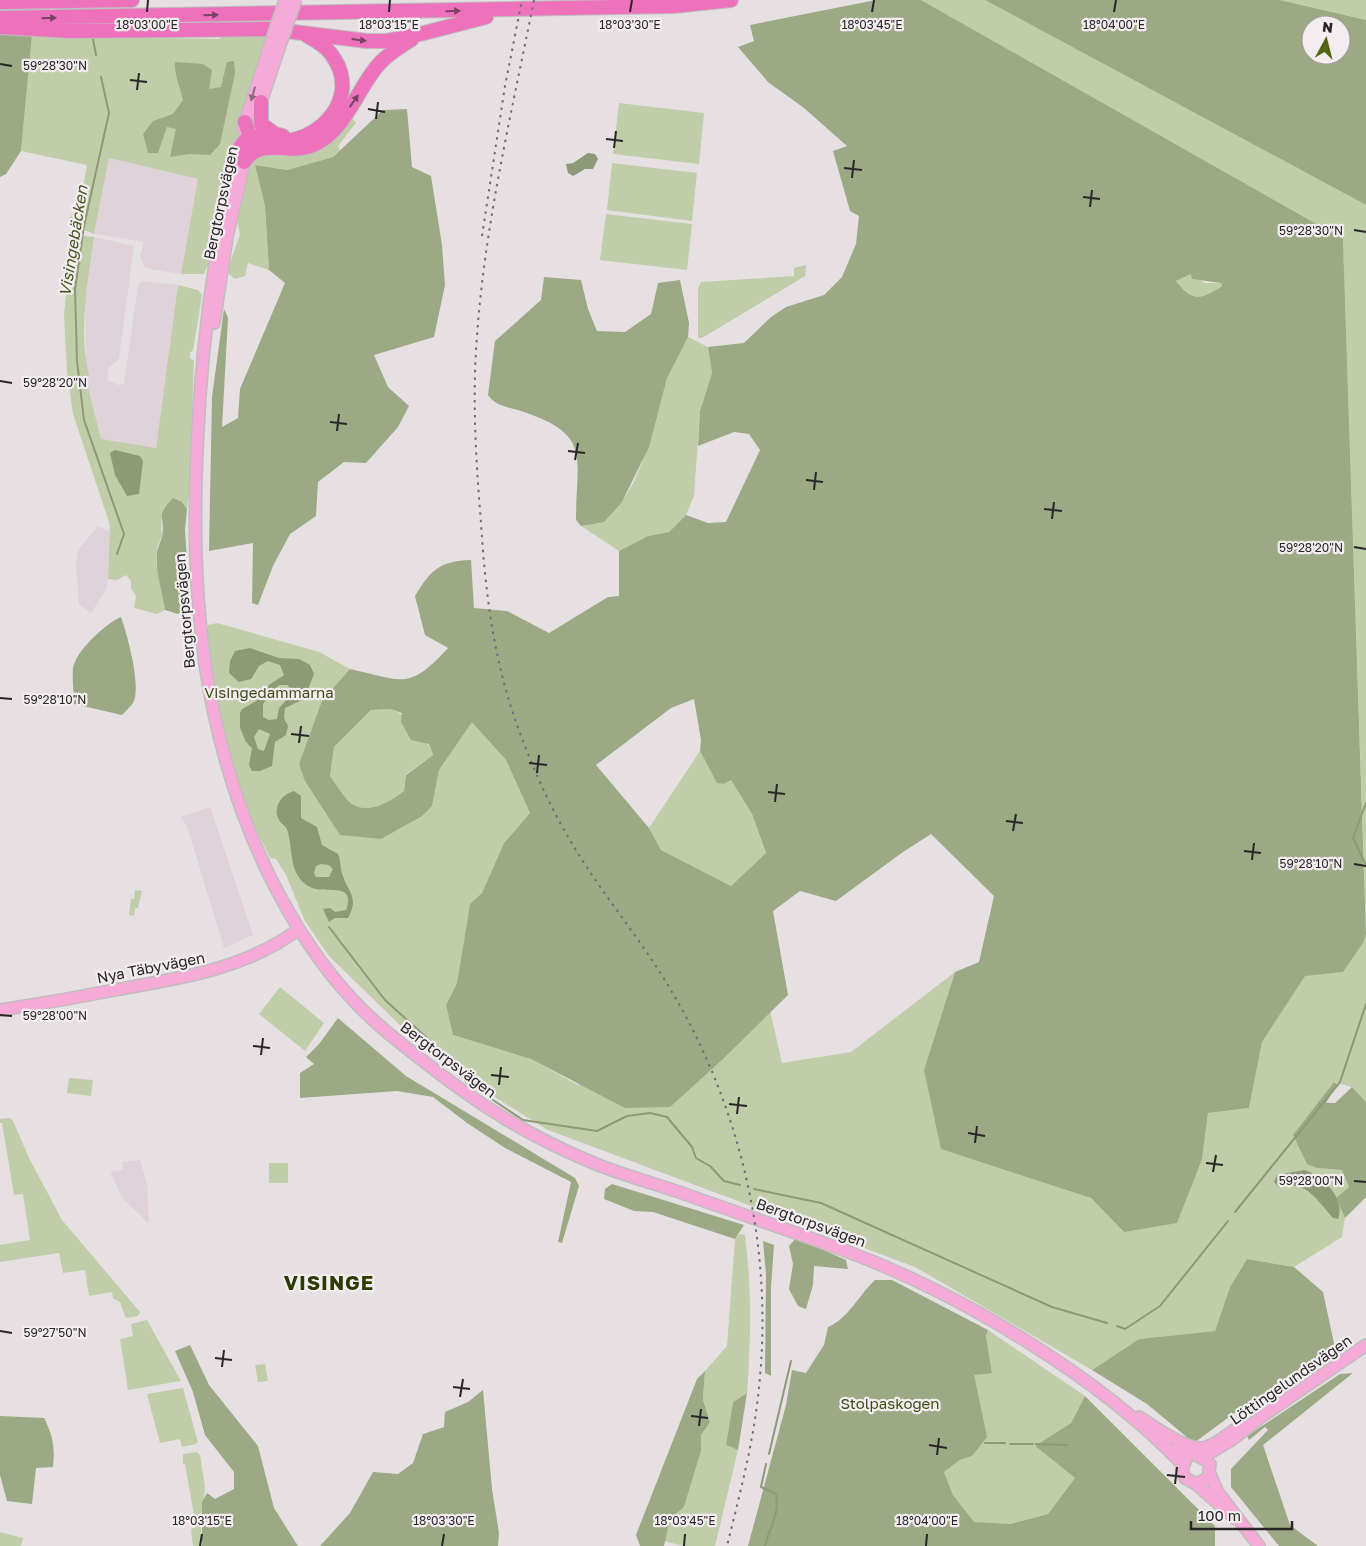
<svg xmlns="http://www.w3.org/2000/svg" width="1366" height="1546" viewBox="0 0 1366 1546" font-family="'Golos Text',sans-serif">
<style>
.built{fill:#dfd2d9}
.green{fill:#c0cda9}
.forest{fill:#9ca985;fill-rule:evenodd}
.water{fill:#8d9977;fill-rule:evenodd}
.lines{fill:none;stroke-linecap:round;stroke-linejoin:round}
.stream{stroke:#8d9977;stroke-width:2}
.major-casing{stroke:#bebebe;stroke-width:14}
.highway-casing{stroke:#bebebe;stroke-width:16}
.major{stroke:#f5aad7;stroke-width:11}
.highway{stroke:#ee71bc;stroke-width:14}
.rail{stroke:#716e6f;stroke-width:2;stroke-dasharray:2.5 5;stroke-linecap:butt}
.major-bridge-casing{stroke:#bebebe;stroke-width:14;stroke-linecap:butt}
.major-bridge{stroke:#f5aad7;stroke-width:11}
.oneway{fill:#774463}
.oneway2{fill:#8e687f}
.ticks{fill:none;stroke:#282627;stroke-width:2}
.labels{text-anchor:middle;stroke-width:4.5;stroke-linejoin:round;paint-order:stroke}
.street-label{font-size:15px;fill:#282627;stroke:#f3edf0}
.park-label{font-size:15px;fill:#3d4d16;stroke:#f3edf0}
.water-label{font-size:16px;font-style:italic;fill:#44551e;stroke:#f3edf0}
.district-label{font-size:20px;font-weight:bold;letter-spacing:1px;fill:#2c3b01;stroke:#f3edf0}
.ticks-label{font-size:12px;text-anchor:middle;fill:#282627;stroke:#f3edf0;stroke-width:4.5;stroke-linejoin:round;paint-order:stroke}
</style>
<rect width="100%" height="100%" fill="#e6e0e3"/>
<path class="built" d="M109,158l90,21 -18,95 -36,-6 -5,-12 4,-14 -50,-8z
M94,237l40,9 -15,113 -11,9v12l10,5 6,-1 14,-99 4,-4 36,4 -22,164 -55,-10 -15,-60 3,-4 -3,-12 -1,-60z
M98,526l12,6 -3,56 -16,25 -12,-9 -3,-41 2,-13z
M210,807l43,128 -29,13 -37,-122 -6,-9z
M140,1160l7,24 2,40 -26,-25 -13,-27 13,-2 -1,-8z"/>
<path class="green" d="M921,0h64l381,205v721l-23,-687z
M1280,0h86v20z
M267,31l-35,132 -22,104h-3l-3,7h-23l17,-95 -89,-21 -15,76 -24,-10 -1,-5 11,-15 7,-39 -66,-14 11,-116 187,4 4,-5z
M619,103l85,10 -5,51 -86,-10z
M352,118l4,5 -18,23 2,4 -7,7 -46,13 -32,-5 10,41 4,64 -21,-7 -3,13 -10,3 -6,-5v-9l11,-30 -4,-21 17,-59 84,-21z
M612,163l85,10 -5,48 -85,-11z
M606,214l86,10 -5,46 -87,-10z
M72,235l22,2c-6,45 -16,94 -5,138l-3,4 15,60 55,9 22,-163 20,5 4,5 -9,56 -3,1v7l4,1 -5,135 -2,14 -5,-7 -21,18 1,16 -5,12 -1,13 9,49 -8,4 -23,-6 2,-12 -5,-8v-7l-5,-6 -9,5 -9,-1 2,-54 -37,-111 -6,-42 -3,-58z
M806,265l-1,11 -103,62h-4v-49l3,-7 93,-6v-8z
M1191,274l14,9h16l1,3c-21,14 -30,16 -46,-5z
M688,337l20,10 4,26 -12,38 -6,85 -8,19 -17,17 -21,4 -29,15 -38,-25c61,-7 69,-102 86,-148 5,-14 14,-27 21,-41z
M217,623l102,29 31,17 -12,15 -39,80 41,71 92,-29 7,-36 33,-49 34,39 24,53 -26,30 -22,50 -12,11 -13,79 -11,22 7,30 78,24 47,26 144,-25 48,-50 12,53 69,-11 104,-80 -31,98 97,104 70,24 33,34 78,-73 6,-46 41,-5 13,-66 43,-67 38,-3 23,-39v169l-14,-15 -18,-5 -40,53 23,33 25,2 7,17 -13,11 9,20 -3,19 -48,30 -47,-8 -17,28 -15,44 -76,8 -47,31 -177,-103 -367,-137 -60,-37 -42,-27 -41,-36 -76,-74 -24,-35 -19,-46 -10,-16 -6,-1c-8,-16 -16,-33 -23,-49 -23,-56 -33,-117 -41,-176l2,-8z
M391,709c18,6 36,28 42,46l-27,19 -2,17c-13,10 -35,24 -52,13 -8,-6 -16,-20 -22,-28l4,-29 37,-37z
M700,751l17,31 7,2 7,-4 21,34 14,40 -35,32 -70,-36 -12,-22z
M135,890l7,1 -4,17h-3l-1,8 -5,-1 2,-16h3z
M280,987l44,36 -19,28 -46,-37z
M69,1078l24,2 -2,16 -24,-3z
M10,1118l3,3 17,39 32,60 78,92 -2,4 -12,2 -6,-16 -7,-4 -1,-6 -23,4 -4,-26 -22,3 -4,-20 -59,9v-17l30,-5 -7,-46 -9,1 -12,-72h-2v-4z
M269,1163h19v20h-19z
M739,1234l6,1c7,54 6,104 2,158l-14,9 -7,43 12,5 -23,96h-32l-19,-5 6,-22 14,-12 17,-56v-16l9,-13 -7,-22 2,-29 22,-25 8,-107z
M147,1320l34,61 -53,9 -8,-51 13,-3 -2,-12z
M988,1330l97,66 -14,27 -36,23 40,32 -27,36 -38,10 -36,-1 -21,-28 -9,-23 16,-12 12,-4 2,-81 18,-3 -6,-36z
M265,1364l3,17 -10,1 -3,-17z
M183,1388l15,54 -2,2 -14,3 -2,-8 -20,4 -13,-49z
M197,1452l3,3 5,32 -4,39 1,20h-9l-2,-17 5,-2 -11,-63h-2v-10z
M0,1532l23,6 -2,8h-21z"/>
<path class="forest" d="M876,0h45l422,239 23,695 -3,9 -20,29 -38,4 -43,66 -13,66 -41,5 -6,46 -25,64 -53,9 -33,-34 -150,-49 -17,-79 31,-98 24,-10 15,-66 -63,-62 -28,18 -67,49 -36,-10 -27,20 15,84 -66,65 -52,47 -45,1 -94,-49 -78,-24 -7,-30 11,-22 13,-79 12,-11 22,-50 26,-30 -24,-53 -34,-38 -33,48 -7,36 -10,10 -41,23 -41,-4 -35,-54 -6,-17 23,-63 28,-32c52,11 58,23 98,-21l-23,-13 -10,-39c16,-26 24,-35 56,-36l3,48 33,3 42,22 59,-36 11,-1v-45l29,-15 21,-4 17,-17 22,8 18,-1 34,-72 -11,-16 -15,-2 -36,14 2,-35 12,-38 -4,-26 36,-4 27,-26 15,-10 38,-12 18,-18 14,-33 3,-28 -9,-5 -17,-60 14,-5 -43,-38 -36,-26 -30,-35 16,-6 -4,-16zM1191,274l1,5 29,4 1,3c-21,14 -30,16 -46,-5zM694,699l7,41 -1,11 17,32 7,1 7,-4 21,34 14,39 -35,33 -70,-36 -12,-22 -53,-63 75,-57zM391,709l11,4 -1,9 10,18 18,4 4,11 -27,20 -2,16c-13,10 -35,24 -52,13 -8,-6 -16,-20 -22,-28l4,-29 37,-37z
M985,0h295l86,20v185zM1311,25h30v30h-30z
M0,35h32l-11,116 -15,23 -6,3z
M234,61l1,12 -15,71 -10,11 -21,-1 -19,3 6,-28 -9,-2 -9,26h-10l-5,-19 10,-13 20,-7 10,-14c-3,-13 -9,-26 -8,-38l28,2 9,6 -3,19 12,-2 6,-25z
M407,109l5,58 19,9 11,69 3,40 -11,52 -60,18 14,32 21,19 -11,21 -32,36 -22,-1 -26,20 -2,34 -26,18 -17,32 -15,39 -6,-2 1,-60 -44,8 3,-154 12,-88 4,9 -6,109 16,-9 2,-29 45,-106 -16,-13 -4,-64 -10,-41 32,5 46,-13 50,-47z
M544,277l37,3 7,29 9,22 28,1 26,-18 7,-31 22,-3 9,43 -1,14 -21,41 -18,69 -27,55 -18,20 -23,4 -5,-6c0,-65 17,-86 -58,-110 -12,-3 -23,-5 -30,-15l7,-54 46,-41z
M173,498l9,4 5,7 -2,21 5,75 -12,9 -13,-4c-3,-20 -10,-39 -8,-58 1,-6 4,-10 5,-15 4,-21 -8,-19 11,-39z
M121,617c6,17 21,70 12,86 -3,4 -7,8 -11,12l-48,-11c0,-11 -2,-24 -1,-36 3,-17 32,-44 48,-51z
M338,1018l68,58 169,102 4,8 -17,57 -4,-1 13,-60 -66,-34 -38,-25 -34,-26 -36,-6 -97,7v-25l14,-9 -8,-7 13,-13z
M1334,1082l3,2 -11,19h9l17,-16 14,15v95l-21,21 -9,-20 13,-11 -7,-17 -25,-2 -10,-4 -14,-29z
M612,1184l132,41 -9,14 -82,-27 -19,-1 -30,-12 1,-10z
M796,1238l50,22 2,9 -34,-3 -1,19 -7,24 -8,-3 -9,-17 4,-25 -4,-18z
M763,1241l11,4 -3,42v89l-6,-3 1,-99z
M1247,1259l47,8 29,25 12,56 -94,60 -47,35 -47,-39 -55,-34 47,-31 76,-8 15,-44z
M875,1280h17l96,50 -2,6 6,37 -18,2 13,62 -15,19 -12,4 -16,12 9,23 21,27 36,2 38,-10 27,-36 -40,-32 36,-23 14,-27 130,130v20h-467l38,-141 6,-35 14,3 18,-28 4,-18c21,-9 30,-31 47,-47z
M190,1345l19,40 49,61 16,62 24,38h-96v-44l5,-9 8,6 19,-10v-17l-29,-37 -12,-43 -18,-41z
M705,1371l-2,29 7,22 -9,13v16l-17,56 -14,12 -6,27h-24l-4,-11 61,-156z
M1353,1373l-90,72 27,80 28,21h-39l-48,-59v-18l37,-39 -3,-3 -16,13 -2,-4 93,-62z
M483,1390l9,99 7,44 -1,13h-178l30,-33 23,-41 25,2 15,-11 10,-29 21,-7 1,-15 23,-10z
M747,1393l-9,57 -12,-5 7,-43z
M0,1416l44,2c9,17 11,30 9,49l-17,1 -4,36 -25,-3 -7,-26z"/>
<path class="water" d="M588,153l7,1 3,5 -5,10h-8l-12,7 -5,-3 -2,-9 7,-1z
M115,450l25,6 3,5 -4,33 -12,2 -12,-21 -5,-22z
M250,648l29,10 20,1 11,6 4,9 -7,18 -5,8 -17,8 -1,10 4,8 -2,9 -11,7 -3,24 -12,5h-8l-3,-6 3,-17 -6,-6 -6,-14v-15l2,-4 16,-9 11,-15 15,-10 -4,-10 -12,-4 -9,5 -8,13 -12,3 -10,-9 1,-12 5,-10zM279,685h9l3,7 -2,5 -10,11 -2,11 -8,1 -6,-3v-13zM259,729l11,5 -6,17 -6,-2 -4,-12z
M294,791l7,5v22l16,9 5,18 16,9c3,6 2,13 4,19 5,19 18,23 6,45h-13l-6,4 -6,-13 7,-1 5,4 11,-2c11,-30 -23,-15 -36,-23 -21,-11 -17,-35 -22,-55 -1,-6 -6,-7 -9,-12 -7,-13 3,-26 15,-29zM321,864l8,1 4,4 -4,8h-13l-2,-4 2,-7z
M1304,1170c18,5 42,28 34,49l-5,-1c-16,-18 -27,-39 -54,-31l-5,-5 3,-7z"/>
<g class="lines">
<path class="stream" d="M93,39l3,16
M101,77l8,36 -25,113 -9,63 2,72 7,59 40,114 -7,20
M1366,803l-13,35 13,27
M329,927l56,73 63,57 18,25 57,38 74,11 30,-15 23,-3 17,4 25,30 4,11 14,8 14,15 16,4
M754,1189l67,14 231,104 55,16
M1235,1212l105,-130 26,-78
M1117,1326l8,3 35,-23 68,-85
M985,1443h20
M1010,1444h23
M1036,1444l31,1
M769,1454l22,-93
M765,1546c4,-18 15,-31 11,-52l-15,-7 5,-23"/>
<g class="major-casing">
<path id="major" d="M258,111l20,-60
M243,129l26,-81
M239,145c-25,100 -38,202 -42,304 -7,151 6,291 73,428 22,44 49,87 83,123 24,26 51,46 78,67 51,40 100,70 160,95 28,12 59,20 88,30 56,20 112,39 167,59 113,42 254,126 337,214
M214,323l13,-86 19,-82
M0,1010c40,-6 80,-13 120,-21 63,-11 127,-21 179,-60
M1139,1417c15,9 50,36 67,30 14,-4 24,-16 37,-22
M1178,1447c10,6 25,9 32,17l-2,14 -12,6
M1203,1457l30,-18 28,-22 105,-72
M1186,1460l-4,9 3,9 11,6 40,35
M1210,1474l7,17 42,55"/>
</g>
<g class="highway-casing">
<path id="highway" d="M0,2l132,-2
M0,18l674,-12 57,-6
M0,27l69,4 200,-2 98,12h19l34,-7 66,-17
M261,102v22l14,10 8,2
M245,122l5,15 7,5
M237,152c4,-6 7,-12 13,-14 11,-5 23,3 34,3 39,-2 74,-44 51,-81 -6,-12 -17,-18 -29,-25
M244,162c17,-26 41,-7 67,-16 34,-13 45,-56 68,-82 9,-10 22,-18 33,-25"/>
</g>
<use href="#major" class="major"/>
<use href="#highway" class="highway"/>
<path class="rail" d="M534,0c-22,111 -49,223 -57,336 -5,63 -1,125 4,187 4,63 11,124 30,184 17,52 39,102 68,148 27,43 60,83 87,127 74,120 108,264 93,405 -5,54 -19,106 -32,159
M482,236l23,-150 17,-86"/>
<g class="major-bridge-casing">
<path id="major-bridge" d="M269,48l16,-48
M278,51l18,-51"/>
</g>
<use href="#major-bridge" class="major-bridge"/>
</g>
<defs><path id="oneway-solid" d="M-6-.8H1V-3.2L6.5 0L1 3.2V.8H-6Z" transform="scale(1.25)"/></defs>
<g class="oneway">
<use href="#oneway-solid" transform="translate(453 11) rotate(-1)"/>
<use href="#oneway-solid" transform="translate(211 15) rotate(-1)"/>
<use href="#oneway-solid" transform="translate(49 18) rotate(-1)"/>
<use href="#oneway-solid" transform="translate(359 40) rotate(7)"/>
<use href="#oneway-solid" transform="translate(354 101) rotate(-55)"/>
</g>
<use class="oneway2" href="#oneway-solid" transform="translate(253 94) rotate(106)"/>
<path class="ticks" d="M147,12l1,-12M389,12l1,-12M630,12l2,-12M872,12l2,-12M1114,12l2,-12M0,64l12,2M130,80l17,2M137,90l2,-17M368,109l17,3M376,119l2,-17M606,139l17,2M614,148l2,-17M844,168l18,2M852,178l2,-18M1083,197l17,2M1090,207l2,-17M1354,230l12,2M0,381l12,2M330,422l17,2M337,431l2,-17M568,451l17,2M575,460l3,-17M806,480l17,2M814,490l2,-18M1044,509l18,2M1052,519l2,-17M1354,547l12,2M0,698l12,1M291,734l18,2M299,743l2,-17M529,763l18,2M537,773l2,-18M768,792l17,2M775,802l2,-18M1006,821l17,2M1013,831l3,-17M1244,851l17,2M1252,860l2,-17M1354,864l12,2M0,1015l12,1M253,1046l17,2M261,1055l2,-17M491,1075l18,2M499,1085l2,-18M729,1104l18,2M737,1114l2,-17M968,1133l17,3M975,1143l2,-17M1206,1163l17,2M1213,1172l3,-17M1354,1181l12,1M0,1331l12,2M215,1358l17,2M222,1367l2,-17M453,1387l17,2M460,1397l3,-18M691,1416l17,2M699,1426l2,-17M929,1445l18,3M937,1455l2,-17M1167,1475l18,2M1175,1484l2,-17M200,1546l2,-12M442,1546l2,-12M684,1546l1,-12M926,1546l1,-12"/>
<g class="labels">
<g class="street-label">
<text transform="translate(221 203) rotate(-78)" y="5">Bergtorpsvägen</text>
<text transform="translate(185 611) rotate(-95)" y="5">Bergtorpsvägen</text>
<text transform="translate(151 968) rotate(-11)" y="5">Nya Täbyvägen</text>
<text transform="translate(448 1060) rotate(37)" y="5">Bergtorpsvägen</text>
<text transform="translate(811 1223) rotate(20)" y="5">Bergtorpsvägen</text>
<text transform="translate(1291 1380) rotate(-35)" y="5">Löttingelundsvägen</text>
</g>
<g class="park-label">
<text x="269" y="698">Visingedammarna</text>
<text x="890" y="1409">Stolpaskogen</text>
</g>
<g class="water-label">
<text transform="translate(73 241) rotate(-81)" y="6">Visingebäcken</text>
</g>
<g class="district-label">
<text x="329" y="1290">VISINGE</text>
</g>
</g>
<g class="ticks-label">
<text x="147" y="29">18°03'00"E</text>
<text x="389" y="29">18°03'15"E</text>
<text x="630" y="29">18°03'30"E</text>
<text x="872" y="29">18°03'45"E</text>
<text x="1114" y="29">18°04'00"E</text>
<text x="55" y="70">59°28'30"N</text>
<text x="1311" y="235">59°28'30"N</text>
<text x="55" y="387">59°28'20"N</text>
<text x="1311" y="552">59°28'20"N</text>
<text x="55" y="704">59°28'10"N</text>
<text x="1311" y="868">59°28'10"N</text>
<text x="55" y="1020">59°28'00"N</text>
<text x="1311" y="1185">59°28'00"N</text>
<text x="55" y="1337">59°27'50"N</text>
<text x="202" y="1525">18°03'15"E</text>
<text x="444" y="1525">18°03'30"E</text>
<text x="685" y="1525">18°03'45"E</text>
<text x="927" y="1525">18°04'00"E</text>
</g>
<g transform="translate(1326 40) rotate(7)"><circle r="24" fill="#f3edf0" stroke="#a29da0"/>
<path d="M0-4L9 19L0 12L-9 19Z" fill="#506614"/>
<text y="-8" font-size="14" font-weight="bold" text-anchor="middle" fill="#282627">N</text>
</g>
<path d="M1191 1521v8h101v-8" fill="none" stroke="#282627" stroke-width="2.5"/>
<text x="1198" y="1521" font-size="15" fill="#282627" stroke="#f3edf0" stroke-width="4" paint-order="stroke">100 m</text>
</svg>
